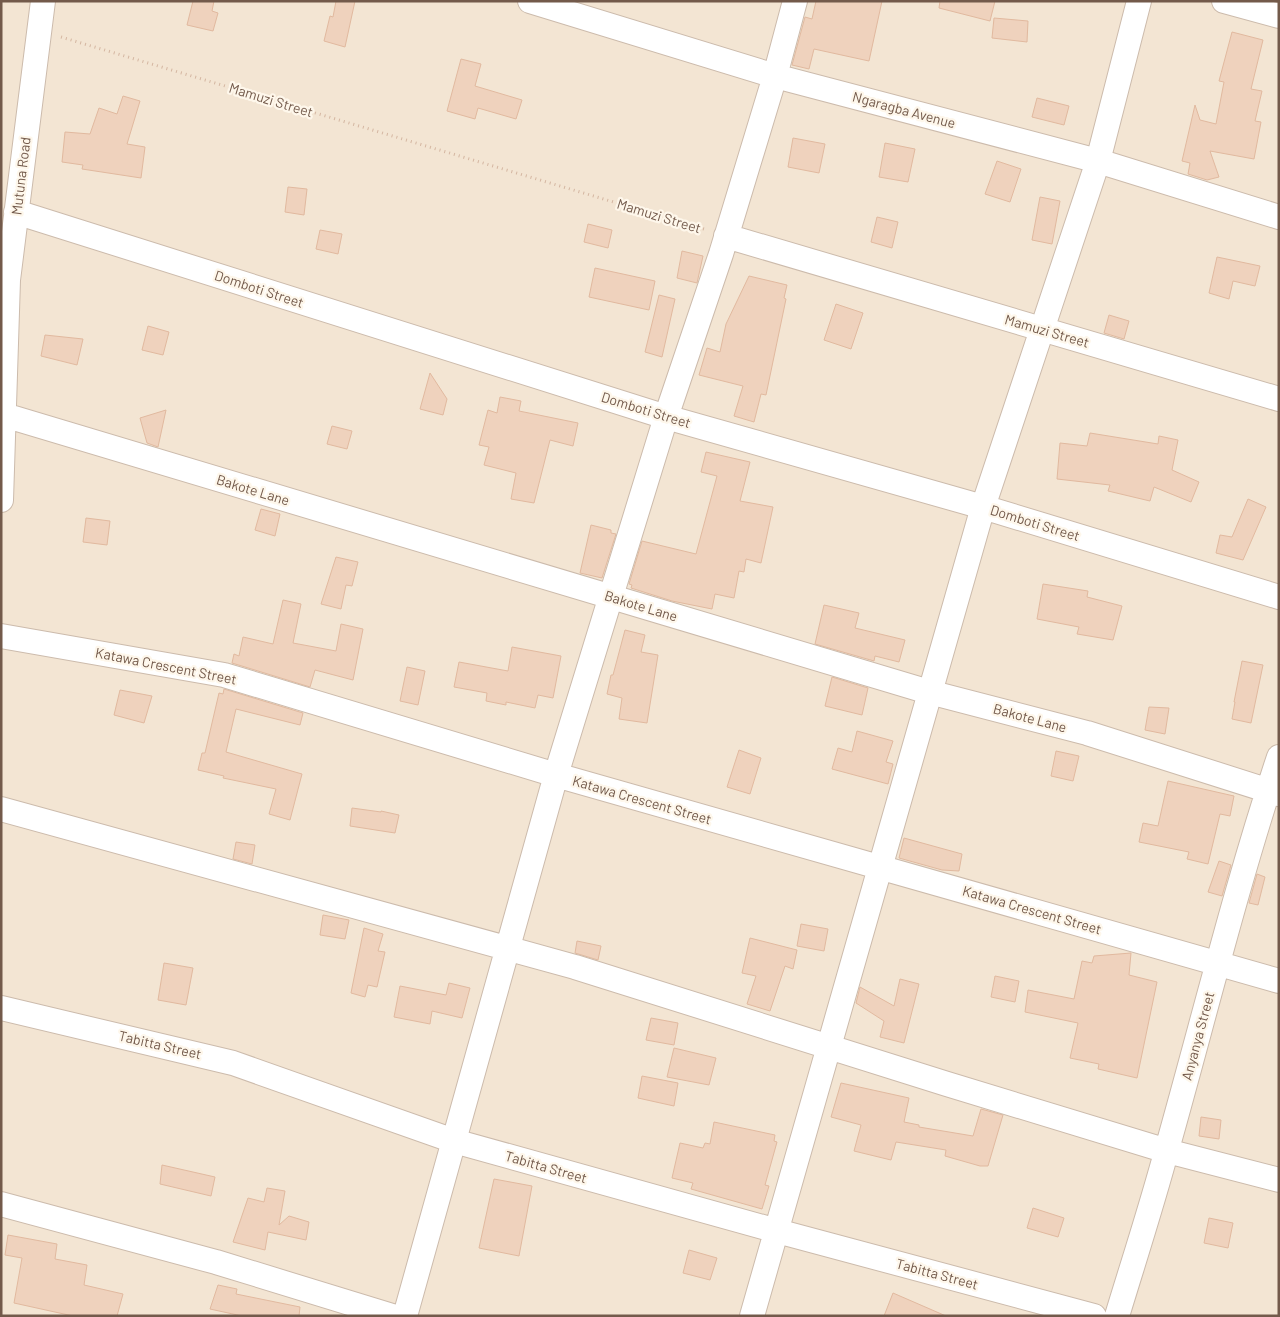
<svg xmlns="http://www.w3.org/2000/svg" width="1280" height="1317" viewBox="0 0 1280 1317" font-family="Barlow,sans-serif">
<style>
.residential{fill:#f3e5d3}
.building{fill:#efd2bd;stroke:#e1b99f}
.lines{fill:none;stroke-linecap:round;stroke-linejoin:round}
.minor-casing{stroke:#ccbbac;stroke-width:26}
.path{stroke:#d4b6a1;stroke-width:3;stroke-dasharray:1 4;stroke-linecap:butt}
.minor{stroke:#fff;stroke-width:24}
.labels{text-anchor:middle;stroke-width:4.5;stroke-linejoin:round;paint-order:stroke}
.street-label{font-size:14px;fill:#735a4b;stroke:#fef7eb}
</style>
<rect width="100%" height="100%" fill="#fbf3e5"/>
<path class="residential" d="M1,1h1278v1315h-1278z"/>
<path class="building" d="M193,1h21l-2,10 6,2 -5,18 -26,-6z
M336,1h19l-10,46 -21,-6 6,-25 3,1z
M816,1h66l-13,60 -55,-12 -5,20 -17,-4 13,-48 7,2z
M940,1h55l-5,20 -51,-13z
M994,18l34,3 -1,21 -35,-4z
M1232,32l31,8 -12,49 11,2 -7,30 6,1 -7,37 -44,-8 9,26 -12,3 -19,-6 2,-11 -8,-2 13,-56 5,15 16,4 8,-42 -5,-1z
M461,59l20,5 -6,22 47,14 -6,19 -38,-11 -3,11 -28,-8z
M123,96l17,5 -13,43 18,3 -4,31 -59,-9 1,-4 -21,-3 3,-30 25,2 9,-26 18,6z
M1037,98l32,8 -5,19 -32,-8z
M793,138l32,6 -6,29 -31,-6z
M885,143l30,6 -7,33 -29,-5z
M997,161l24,8 -11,33 -25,-8z
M288,187l19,2 -3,26 -19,-3z
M1040,197l20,4 -8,43 -20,-4z
M877,217l21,5 -6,26 -21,-6z
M588,224l24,6 -4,18 -24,-6z
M320,230l22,4 -4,20 -22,-5z
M682,251l21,5 -6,27 -20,-5z
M1217,257l43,9 -5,20 -22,-5 -4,18 -20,-6z
M595,268l60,13 -6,29 -60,-13z
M749,276l38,9 -3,13 2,1 -20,96 -5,-1 -7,28 -20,-6 9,-30 -44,-11 8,-27 13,4 6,-28z
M659,295l16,4 -13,58 -17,-5z
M836,304l27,9 -12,36 -27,-9z
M1109,315l20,6 -5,18 -20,-6z
M148,326l21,6 -6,23 -21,-5z
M45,335l38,4 -6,26 -36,-9z
M430,373l17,26 -4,16 -23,-6z
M500,397l21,4 -2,10 59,12 -5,23 -23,-6 -16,63 -23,-4 5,-26 -32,-8 5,-18 -10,-2 9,-35 9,3z
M166,410l-8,37 -11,-4 -7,-25z
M332,426l20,5 -5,18 -20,-5z
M1090,433l68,11 1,-8 19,4 -6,30 27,12 -8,20 -37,-15 -4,14 -42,-10 2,-6 -53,-6 3,-36 27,3z
M706,452l44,10 -10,39 33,6 -12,56 -15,-4 -2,13 -5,-1 -5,27 -19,-4 -3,15 -40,-8 -41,-13 1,-3 -3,-1 13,-43 54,13 21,-78 -16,-4z
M1248,499l18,8 -23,53 -27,-7 4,-18 12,2z
M261,509l19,5 -5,22 -20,-6z
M86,518l24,3 -3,24 -24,-3z
M591,525l20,5v3l5,1 -14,44 -22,-5z
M336,557l22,5 -6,24 -6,-1 -5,24 -20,-5z
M1043,584l45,7 -1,6 35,9 -9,34 -36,-6 2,-7 -42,-8z
M283,600l18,4 -8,39 43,8 5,-27 22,5 -10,51 -38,-10 -5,17 -78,-24 2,-9 5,2 4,-19 30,7z
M824,605l35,8 -4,15 50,12 -6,22 -24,-6 -1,5 -59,-17z
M625,630l20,5 -4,17 17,3 -11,68 -28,-4 3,-21 -15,-4 4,-19h2z
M512,647l49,9 -8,42 -15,-3 -3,13 -29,-6v3l-20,-4 1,-8 -33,-6 5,-25 49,9z
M1242,661l21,4 -12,58 -19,-4 3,-17h-1z
M407,667l18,4 -7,34 -18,-4z
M832,677l36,11 -6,27 -37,-9z
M224,689l79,24 -3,12 -64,-16 -10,43 76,22 -12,46 -21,-6 7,-25 -53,-11 1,-2 -26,-6 4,-17h3l14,-60 4,1z
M120,690l32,6 -8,27 -30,-8z
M1149,707l20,1 -4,26 -20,-4z
M857,731l36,10 -7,21 7,2 -5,20 -56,-15 6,-21 14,4z
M739,750l22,8 -11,36 -23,-7z
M1056,751l23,5 -6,25 -22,-5z
M1168,781l66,15 -4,20 -10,-2 -12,50 -21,-5 2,-7 -50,-10 4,-19 15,3z
M352,808l29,4v-1l18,4 -4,18 -45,-7z
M904,838l58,16 -3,17 -17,-1 -43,-12z
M236,842l19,3 -3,19 -19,-5z
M1219,861l12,4 -9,31 -14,-4z
M1257,874l8,3 -7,28 -9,-2z
M323,915l26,5 -4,19 -25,-4z
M801,924l27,5 -4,22 -27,-5z
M364,928l19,6 -5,17 7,1 -8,35 -9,-2 -3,12 -14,-4z
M750,938l47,12 -4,19 -8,-3 -15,45 -23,-7 9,-28 -14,-3z
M577,941l24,5 -3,14 -23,-7z
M1131,953l-2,22 28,7 -20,96 -39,-9 1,-5 -29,-6 8,-35 -53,-11 3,-22 46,9 8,-38 10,2 2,-7z
M164,963l29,5 -7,37 -28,-5z
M995,976l24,5 -4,21 -24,-5z
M900,979l19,5 -15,59 -24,-6 4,-16 -28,-18 4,-16 34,19z
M449,983l21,5 -8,30 -30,-7 -2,13 -36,-7 6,-31 46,9z
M651,1018l27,5 -4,22 -28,-5z
M674,1048l42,10 -7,27 -42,-8z
M642,1076l36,7 -4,23 -36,-8z
M841,1083l68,15 -5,24 15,3v2l54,9 8,-27 22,6 -15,51h-8l-35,-10 1,-6 -50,-8 -5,18 -37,-9 7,-26 -30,-8z
M1201,1117l20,3 -2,19 -20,-3z
M714,1122l61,13 -1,6 3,1 -12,43 4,1 -7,23 -71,-20 2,-6 -21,-5 8,-35 23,5 2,-5 5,1z
M162,1165l53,12 -4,19 -51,-12z
M494,1179l38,7 -13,70 -40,-8z
M267,1188l18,3 -6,34 10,-9 20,6 -3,18 -38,-8 -3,18 -32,-8 15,-44 16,4z
M1033,1208l31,10 -6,19 -31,-9z
M1209,1218l24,5 -5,25 -24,-5z
M8,1235l49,9 -2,15 32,6 -3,20 39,9 -6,22h-44l-59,-13 8,-45 -17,-3z
M689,1250l28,8 -7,22 -27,-7z
M218,1285l19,4 -1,5 64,13 -1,9h-57l-32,-7z
M893,1293l53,23h-62z"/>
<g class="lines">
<g class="minor-casing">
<path id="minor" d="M530,1l245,75 323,85 181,56
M1224,1l55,15
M16,212l650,205 317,90 296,90
M726,236l553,163
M4,415l925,277 158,41 192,61
M1,500l7,-220 35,-279
M1,636l223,39 332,100 723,206
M1,809l574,158 372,117 220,67 112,29
M1,1008l232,55 221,78 323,90 317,85
M1,1204l215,58 176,54
M405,1316l151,-541 110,-358 55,-163 54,-178 20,-75
M752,1316l231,-809 115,-346 41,-160
M1117,1316c17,-56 35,-111 50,-167 37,-131 69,-263 112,-392"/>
</g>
<path class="path" d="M61,37l643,192"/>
<use href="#minor" class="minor"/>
</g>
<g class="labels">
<g class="street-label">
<text transform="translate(271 100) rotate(17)" y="5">Mamuzi Street</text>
<text transform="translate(904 110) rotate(15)" y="5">Ngaragba Avenue</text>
<text transform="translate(21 176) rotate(-83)" y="5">Mutuna Road</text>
<text transform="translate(659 216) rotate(17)" y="5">Mamuzi Street</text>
<text transform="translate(259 289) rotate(18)" y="5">Domboti Street</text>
<text transform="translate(1047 331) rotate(16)" y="5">Mamuzi Street</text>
<text transform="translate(646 410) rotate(17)" y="5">Domboti Street</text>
<text transform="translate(253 490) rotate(17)" y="5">Bakote Lane</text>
<text transform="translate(1035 523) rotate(17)" y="5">Domboti Street</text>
<text transform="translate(641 606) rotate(17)" y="5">Bakote Lane</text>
<text transform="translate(166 666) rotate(11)" y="5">Katawa Crescent Street</text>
<text transform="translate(1030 718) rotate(15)" y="5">Bakote Lane</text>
<text transform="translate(642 800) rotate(16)" y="5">Katawa Crescent Street</text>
<text transform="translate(1032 910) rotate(16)" y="5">Katawa Crescent Street</text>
<text transform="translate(1198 1036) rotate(-75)" y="5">Anyanya Street</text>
<text transform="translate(160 1045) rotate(13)" y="5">Tabitta Street</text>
<text transform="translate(546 1167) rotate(16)" y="5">Tabitta Street</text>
<text transform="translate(937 1274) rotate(15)" y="5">Tabitta Street</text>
</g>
</g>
<rect width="1280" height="1317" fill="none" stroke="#735a4b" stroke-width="5"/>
</svg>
